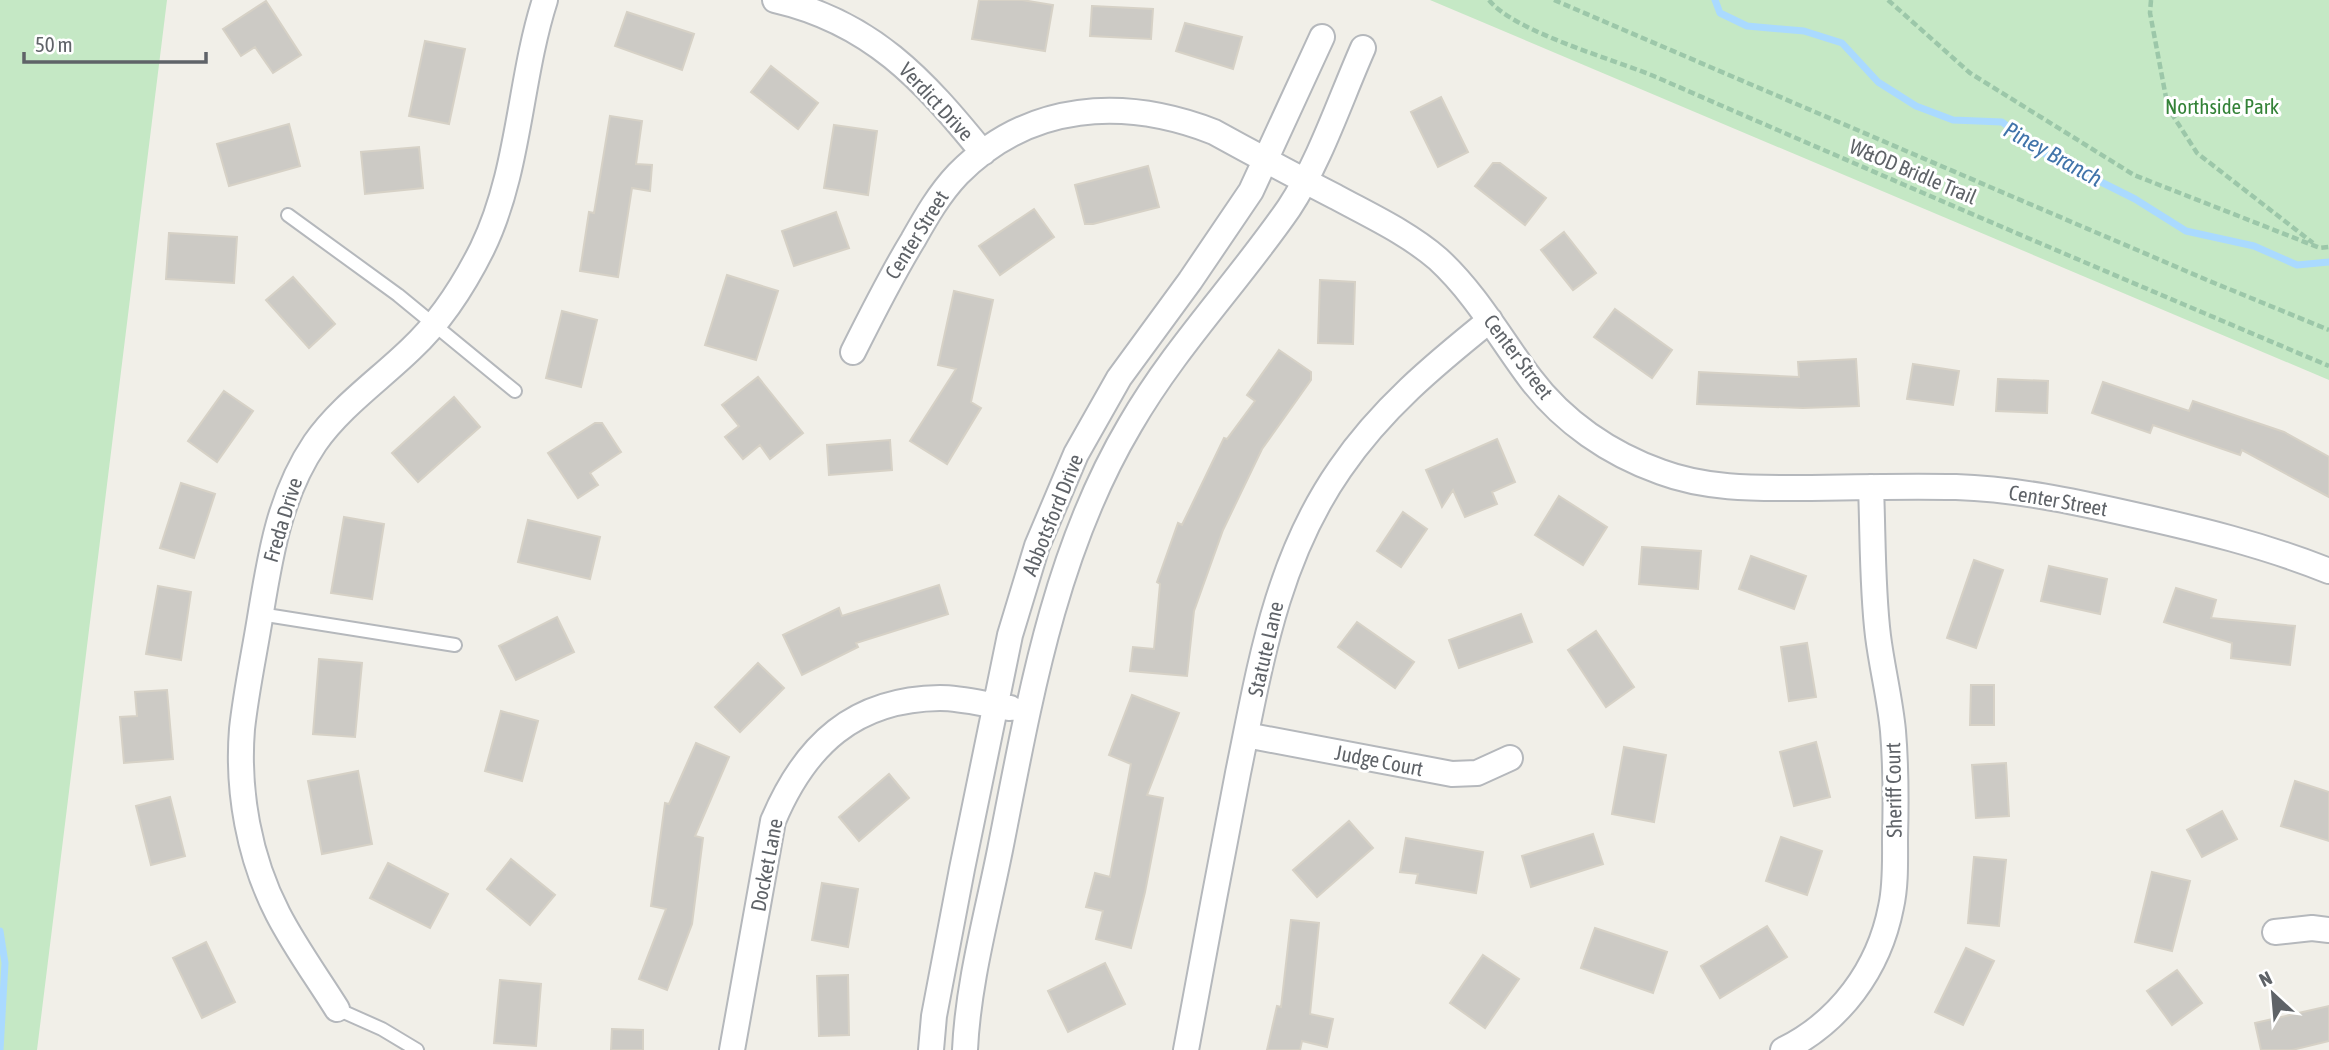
<svg xmlns="http://www.w3.org/2000/svg" width="2329" height="1050" viewBox="0 0 2329 1050" font-family="'Asap Condensed',sans-serif">
<style>
.green{fill:#c5e8c5}
.lines{fill:none;stroke-linecap:round;stroke-linejoin:round}
.stream{stroke:#aadaff;stroke-width:7}
.building{fill:#cccac5;stroke:#d6d1c6;stroke-width:2}
.service-casing{stroke:#b5b8bc;stroke-width:16}
.minor-casing{stroke:#b5b8bc;stroke-width:28}
.path{stroke:#9cc7a9;stroke-width:4.5;stroke-dasharray:7 3.5;stroke-linecap:butt}
.service{stroke:#fff;stroke-width:12}
.minor{stroke:#fff;stroke-width:24}
.labels{text-anchor:middle;stroke-width:6;stroke-linejoin:round;paint-order:stroke}
.street-label{font-size:21px;fill:#5f6368;stroke:#fff}
.park-label{font-size:21px;fill:#348238;stroke:#fff}
.water-label{font-size:23px;font-style:italic;fill:#4174aa;stroke:#fff}
</style>
<rect width="100%" height="100%" fill="#f1efe8"/>
<path class="green" d="M0,0h167l-130,1050h-37z
M1430,0h899v380z"/>
<g class="lines">
<path class="stream" d="M1715,0l5,13 27,13 57,5 38,12 36,39 38,24 37,14 49,2 43,32 90,45 51,32 68,15 43,19 32,-3
M0,931l5,32 -5,87"/>
</g>
<path class="building" d="M979,0h43l31,5 -8,46 -73,-12z
M266,1l35,54 -28,18 -18,-26 -14,9 -18,-27z
M1092,6l61,3 -2,30 -61,-3z
M627,12l67,22 -12,36 -67,-24z
M1185,23l57,14 -9,32 -57,-18z
M425,41l40,8 -16,75 -40,-8z
M771,66l47,37 -20,26 -47,-37z
M1441,97l27,55 -30,15 -27,-55z
M610,116l32,5 -6,43 16,1 -2,26 -18,-3 -14,89 -38,-6 9,-59 5,1z
M289,124l11,42 -71,20 -12,-42z
M834,125l43,6 -9,64 -44,-7z
M419,147l4,41 -58,6 -4,-42z
M1493,163h7l46,35 -21,27 -50,-39z
M1148,166l11,41 -66,17h-8l-10,-39z
M1034,209l20,28 -54,38 -21,-29z
M836,212l13,36 -55,18 -12,-35z
M1564,232l32,41 -23,17 -32,-40z
M169,233l68,4 -3,46 -68,-4z
M727,275l51,16 -22,69 -51,-15z
M293,277l42,47 -26,24 -43,-48z
M1320,280l35,2 -2,62 -35,-1z
M954,291l39,9 -22,102 10,6 -34,56 -37,-23 46,-72 -18,-4z
M1615,309l57,41 -20,28 -58,-41z
M562,311l35,9 -16,67 -35,-9z
M1279,350l32,22v8l-49,69 -39,81 -29,81 -7,65 -57,-5 3,-24 21,2 6,-65 -3,-2 21,-59 4,2 42,-87 3,1 28,-38 -8,-6z
M1856,359l3,47 -56,2 -106,-4 2,-32 100,5 -1,-15z
M1913,364l46,7 -6,34 -46,-6z
M758,377l45,56 -33,26 -10,-14 -17,14 -18,-22 14,-11 -17,-21z
M1998,379l50,2 -1,32 -51,-2z
M2103,382l86,29 4,-10 91,31 45,25v40l-87,-47 -2,5 -87,-30 -3,8 -58,-20z
M224,391l29,20 -36,51 -29,-21z
M454,397l26,30 -62,55 -26,-29z
M595,423h7l19,29 -31,21 8,12 -20,13 -30,-45z
M1497,439l18,43 -23,10 5,12 -32,13 -12,-27 -11,17 -16,-37z
M890,440l2,30 -63,5 -2,-30z
M181,483l34,11 -21,64 -34,-10z
M1559,496l48,31 -24,38 -48,-30z
M1403,512l24,17 -26,38 -24,-16z
M344,517l40,7 -12,75 -41,-6z
M528,520l72,17 -10,42 -72,-17z
M1642,547l59,4 -3,38 -59,-5z
M1751,556l55,20 -12,33 -55,-20z
M1974,560l29,10 -27,78 -29,-10z
M2049,566l58,13 -7,35 -59,-13z
M939,585l9,29 -92,29 2,4 -56,28 -19,-40 56,-27 3,8z
M158,586l33,6 -10,68 -35,-6z
M2176,588l40,12 -5,18 84,8 -5,39 -59,-7 1,-15 -68,-21z
M1521,614l11,28 -73,26 -10,-28z
M557,617l17,35 -58,28 -17,-34z
M1357,622l57,40 -19,26 -57,-41z
M1596,631l38,56 -28,20 -38,-57z
M1807,643l9,54 -27,4 -8,-54z
M319,659l43,4 -7,74 -42,-3z
M758,663l26,25 -44,44 -25,-25z
M1971,685h23v40h-24z
M167,690l6,69 -49,4 -4,-46 17,-1 -2,-24z
M1132,695l47,18 -32,82 16,3 -18,94 -14,56 -35,-9 7,-28 -17,-4 9,-34 15,4 21,-113 -22,-9z
M501,711l37,10 -16,60 -37,-10z
M1816,742l14,55 -36,9 -14,-54z
M696,743l33,14 -34,79 8,2 -11,86 -25,66 -28,-11 27,-70 -15,-3 14,-103 4,1z
M1624,747l42,8 -12,67 -42,-8z
M2006,763l3,53 -33,2 -4,-53z
M358,771l14,73 -50,10 -14,-73z
M889,774l20,24 -50,43 -20,-24z
M2295,781l34,11v49l-48,-15z
M170,797l15,59 -34,9 -15,-59z
M2222,811l15,28 -35,18 -15,-27z
M1349,821l24,27 -56,49 -24,-27z
M1593,834l10,30 -72,23 -9,-31z
M1781,837l41,14 -15,44 -41,-14z
M1406,838l77,14 -7,41 -60,-10 2,-9 -18,-2z
M1974,857l32,3 -7,66 -31,-3z
M511,859l44,36 -25,30 -43,-36z
M388,863l60,31 -18,34 -60,-30z
M2152,872l38,9 -18,70 -37,-9z
M822,883l36,6 -10,58 -36,-7z
M1291,920l28,3 -9,91 23,5 -6,28 -25,-6 -2,9h-33l10,-44 4,1z
M1767,926l20,31 -67,41 -19,-32z
M1595,928l72,24 -14,41 -72,-25z
M206,942l29,60 -33,16 -29,-60z
M1966,948l28,13 -31,64 -28,-13z
M1483,955l36,24 -34,49 -35,-25z
M1105,963l20,41 -57,28 -20,-41z
M2177,970l25,33 -30,22 -25,-34z
M848,975l1,60 -30,1 -2,-60z
M500,980l41,4 -5,62 -42,-3z
M2329,1006v35l-37,9h-31l-6,-27z
M612,1029l31,1v20h-32z"/>
<g class="lines">
<g class="service-casing">
<path id="service" d="M288,215l110,80 117,96
M260,614l195,31
M337,1009l45,20 35,21"/>
</g>
<g class="minor-casing">
<path id="minor" d="M775,0c96,22 148,79 208,153
M853,352c19,-38 38,-76 60,-112 13,-23 26,-46 45,-66 71,-72 166,-77 256,-42 40,22 81,44 122,65 35,19 72,36 102,62 38,35 62,79 92,119 33,44 80,76 131,94 48,18 100,16 150,16 48,-1 96,-2 145,-1 59,2 116,14 174,27 68,15 134,31 199,57
M1246,735l206,39 25,-1 33,-15
M2275,932l37,-4 17,2
M337,1009c-20,-32 -42,-62 -59,-95 -29,-56 -41,-123 -36,-185 4,-37 12,-74 18,-111 10,-61 19,-122 55,-175 25,-36 64,-63 96,-94 29,-27 53,-64 71,-100 38,-78 37,-168 63,-249
M732,1050l41,-229c32,-76 81,-122 167,-123 23,0 47,7 70,10
M931,1050l3,-34 28,-147 48,-234 27,-89 39,-92 43,-76 71,-97 61,-90 71,-154
M965,1050c3,-67 22,-135 35,-200 29,-146 53,-295 130,-425 45,-78 108,-143 159,-217 31,-47 51,-108 74,-160
M1186,1050c17,-92 34,-185 52,-277 22,-107 38,-212 102,-304 41,-60 94,-104 150,-149
M1783,1050c57,-28 96,-81 108,-143 5,-22 4,-47 4,-69 1,-36 1,-71 -2,-107 -3,-32 -11,-63 -15,-95 -6,-49 -5,-100 -7,-149"/>
</g>
<path class="path" d="M1489,0c25,32 127,60 167,77 224,98 448,194 673,289
M1554,0l653,280 122,50
M1888,0l82,73 164,102 186,73 9,-1
M2151,0l-1,13 18,95 29,45 116,90"/>
<use href="#service" class="service"/>
<use href="#minor" class="minor"/>
</g>
<g class="labels">
<g class="street-label">
<text transform="translate(936 102) rotate(47)" y="7">Verdict Drive</text>
<text transform="translate(1913 172) rotate(23)" y="7">W&amp;OD Bridle Trail</text>
<text transform="translate(917 235) rotate(-58)" y="7">Center Street</text>
<text transform="translate(1518 357) rotate(53)" y="7">Center Street</text>
<text transform="translate(2058 501) rotate(10)" y="7">Center Street</text>
<text transform="translate(1053 515) rotate(-68)" y="7">Abbotsford Drive</text>
<text transform="translate(283 520) rotate(-73)" y="7">Freda Drive</text>
<text transform="translate(1266 649) rotate(-77)" y="7">Statute Lane</text>
<text transform="translate(1379 761) rotate(11)" y="7">Judge Court</text>
<text transform="translate(1894 790) rotate(-91)" y="7">Sheriff Court</text>
<text transform="translate(767 865) rotate(-79)" y="7">Docket Lane</text>
</g>
<g class="park-label">
<text x="2222" y="114">Northside Park</text>
</g>
<g class="water-label">
<text transform="translate(2053 154) rotate(29)" y="8">Piney Branch</text>
</g>
</g>
<g transform="translate(2273 994) rotate(334)" stroke="#ffffff" stroke-width="5" paint-order="stroke">
<path d="M0-5L12 26L0 18L-12 26Z" fill="#5f6368"/>
<text y="-10" font-size="19" font-weight="bold" text-anchor="middle" fill="#5f6368">N</text>
</g>
<path d="M24 52v10h182v-10" fill="none" stroke="#5f6368" stroke-width="3.5"/>
<text x="35" y="52" font-size="21" fill="#5f6368" stroke="#ffffff" stroke-width="5" paint-order="stroke">50 m</text>
</svg>
